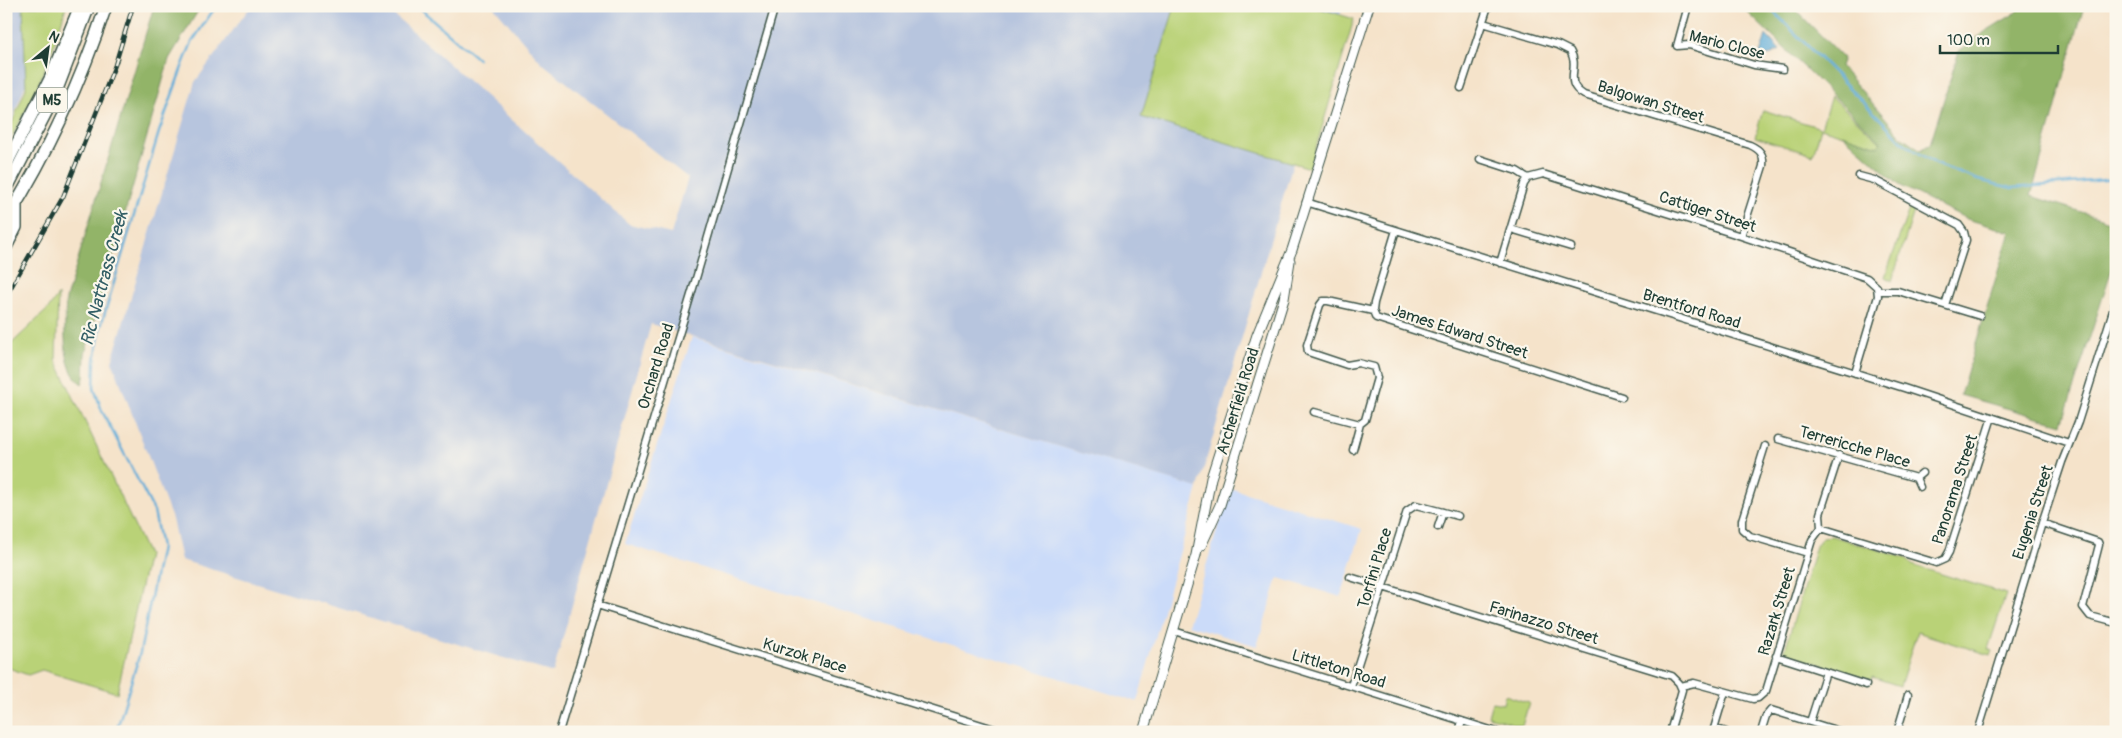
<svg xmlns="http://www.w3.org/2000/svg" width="2122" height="738" viewBox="0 0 2122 738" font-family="Pangolin,sans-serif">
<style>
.built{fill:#cbdbf9}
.industrial{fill:#b7c5de}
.green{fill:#b9d277;stroke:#6c8856}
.forest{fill:#92b468;stroke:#58784e}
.water{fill:#5facd8;stroke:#3f7486}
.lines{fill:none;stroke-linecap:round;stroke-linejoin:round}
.stream{stroke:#5facd8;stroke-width:2.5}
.minor-casing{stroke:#3f564a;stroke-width:9}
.secondary-casing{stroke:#3f564a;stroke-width:11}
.motorway-casing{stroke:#3f564a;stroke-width:14}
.minor{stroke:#fff;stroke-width:6}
.secondary{stroke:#fff;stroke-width:9}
.motorway{stroke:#fff;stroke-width:11}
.rail-casing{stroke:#1f3d34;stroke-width:4.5}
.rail{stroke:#fbf7ec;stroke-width:2.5;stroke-dasharray:8;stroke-linecap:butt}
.labels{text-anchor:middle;stroke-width:4.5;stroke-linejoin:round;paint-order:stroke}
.shield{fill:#fbf7ec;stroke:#61756b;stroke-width:1}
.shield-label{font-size:15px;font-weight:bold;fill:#1f3d34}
.street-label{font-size:16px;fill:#1f3d34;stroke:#fbf7ec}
.water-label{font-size:18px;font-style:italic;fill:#325e65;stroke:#fbf7ec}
</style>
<rect width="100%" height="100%" fill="#fbf7ec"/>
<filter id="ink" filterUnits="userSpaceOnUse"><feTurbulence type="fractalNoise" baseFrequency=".02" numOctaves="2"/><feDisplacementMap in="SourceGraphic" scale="10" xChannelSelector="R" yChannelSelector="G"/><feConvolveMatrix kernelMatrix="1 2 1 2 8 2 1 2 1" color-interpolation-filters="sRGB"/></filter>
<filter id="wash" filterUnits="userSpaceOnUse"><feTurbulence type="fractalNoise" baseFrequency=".0096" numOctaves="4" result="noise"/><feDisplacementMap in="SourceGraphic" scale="20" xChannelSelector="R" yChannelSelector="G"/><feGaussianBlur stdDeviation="1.12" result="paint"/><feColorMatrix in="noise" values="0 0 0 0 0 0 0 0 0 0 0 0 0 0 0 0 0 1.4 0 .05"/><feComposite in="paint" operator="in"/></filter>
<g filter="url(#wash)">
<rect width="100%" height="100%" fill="#f5e3ca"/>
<path class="built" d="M692,337l506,151 -61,214 -512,-158z
M1230,488l132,41 -21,68 -63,-19 -21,68 -69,-21z"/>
<path class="industrial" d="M6,6h50l-50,129z
M251,6h133l245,218 42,10 17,-56 -146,-115 -49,-57h682l-33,111 151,46 -95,325 -547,-164 -98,349 -372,-113 -9,-41 -60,-158 83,-279z
M1312,6h31l-3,9z"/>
<path class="green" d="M23,6h43c-13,50 -34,96 -60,141v-9l20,-50z
M1175,6h137l42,13 -44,149 -169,-51z
M1831,96l50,47 -3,3 -57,-18 -8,27 -58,-18 8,-27 58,18z
M1909,209l5,2 -22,70 -7,-4z
M58,295l-2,65 92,195 -31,138 -75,-23 -14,5 -22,-8v-318l43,-41z
M1832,536l74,22 6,7 94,29 -18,55 4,2 -2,4 -73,-23 -17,54 -28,-9 -1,3 -87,-27 32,-107 6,-9z
M1505,695l24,8 -7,23 -34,-10 4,-14 11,2z"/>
<path class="forest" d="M154,6h47l-32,53 -84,295 -1,24 -2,6c-22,-15 -17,-62 -16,-85z
M1741,6h51l51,52 -3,8 62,71 19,13 9,-6 29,-93 27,-20 31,-19 4,-6h63l-53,190 85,27v33l-54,168 -102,-29 50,-163 -43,-13 -68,-34 -57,-51 36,12 3,-4z"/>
<path class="water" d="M1766,35l14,15 -13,6 -7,-2z"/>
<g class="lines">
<path class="stream" d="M417,6l61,53
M1768,6l137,138 31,20 42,16 34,8 104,-9
M116,732l24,-79 21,-106 -7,-36 -52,-100 -8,-23 1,-27 5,-32 59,-197 23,-65 10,-25 24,-36"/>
</g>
</g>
<g filter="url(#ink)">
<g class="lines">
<g class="minor-casing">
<path id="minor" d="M1688,6l-11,40 12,-1 65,20 29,4
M1483,23l75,22 12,6c11,17 -8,31 14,44l166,50c11,5 14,10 13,21l-22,70
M1461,88l27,-82
M1480,159l37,12 11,7
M1859,176l15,4 85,45 5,7 2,8 -21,65
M1306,202l598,186 165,55
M1511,229l60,18
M1396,230l-22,73 -1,8 3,7 246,79
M1500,263l24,-79 4,-6 15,-4 198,62 126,42 10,9 1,9 -23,77
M1878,291h20l82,25
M1314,412l46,12 5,-4 12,-42 -3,-11 -16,-4 -11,2 -39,-13 -1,-7 13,-40 3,-4h5l45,10
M1778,439l138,39 6,-5
M1765,446l-23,74v9l8,7 58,17
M1353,450l7,-26
M1916,478l4,9
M2042,523l56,19 1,3 -16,62 7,9 26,7
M1438,527l5,-15
M1821,528l115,35 9,-4 4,-7 43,-135
M1350,577l322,99 7,7 3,7 -12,42
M597,605l407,127
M1174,631l323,101
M1776,656l90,29
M1351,686l56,-175 9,-6 42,11
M1681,686l13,-3 59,16 5,-1 8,-7 46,-151 9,-12 -1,-14 19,-59
M1810,722l16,-50
M1714,728l12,4
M559,732l138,-457 78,-269
M1459,732l3,-11
M1713,732l12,-40
M1761,732l5,-16 5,-6 71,22
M1897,732l11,-37
M1978,732l64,-209 20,-61 16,-40 38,-121"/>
</g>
<g class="secondary-casing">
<path id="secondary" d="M1201,546l19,-41 64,-206 6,-38
M1143,732l53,-177 15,-77 46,-143 35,-85 77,-244"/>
</g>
<g class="motorway-casing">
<path id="motorway" d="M6,165l45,-88 29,-71
M6,190l48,-93 35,-91
M6,220c42,-67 75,-138 100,-214
M6,247l10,-20v-22"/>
</g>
<use href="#minor" class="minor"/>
<use href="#secondary" class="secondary"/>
<use href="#motorway" class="motorway"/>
<g class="rail-casing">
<path id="rail" d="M6,296l57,-99 52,-132 18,-59"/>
</g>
<use href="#rail" class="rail"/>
</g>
</g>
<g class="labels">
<rect class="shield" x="37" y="87.5" width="30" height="25" rx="4"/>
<g class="shield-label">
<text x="52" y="105">M5</text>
</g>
<g class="street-label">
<text transform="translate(1727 44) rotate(14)" y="6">Mario Close</text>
<text transform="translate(1651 101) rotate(17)" y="6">Balgowan Street</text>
<text transform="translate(1708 211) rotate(18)" y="6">Cattiger Street</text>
<text transform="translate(1692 308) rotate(17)" y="6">Brentford Road</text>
<text transform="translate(1460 331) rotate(18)" y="6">James Edward Street</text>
<text transform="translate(655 366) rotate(-73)" y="6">Orchard Road</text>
<text transform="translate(1237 401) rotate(-73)" y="6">Archerfield Road</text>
<text transform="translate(1855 446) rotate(16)" y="6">Terrericche Place</text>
<text transform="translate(1954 489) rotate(-72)" y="6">Panorama Street</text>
<text transform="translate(2032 512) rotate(-72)" y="6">Eugenia Street</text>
<text transform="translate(1374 568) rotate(-73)" y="6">Torfini Place</text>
<text transform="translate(1776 611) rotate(-73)" y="6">Razark Street</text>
<text transform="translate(1544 622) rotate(17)" y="6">Farinazzo Street</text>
<text transform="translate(805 655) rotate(17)" y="6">Kurzok Place</text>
<text transform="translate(1339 668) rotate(17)" y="6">Littleton Road</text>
</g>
<g class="water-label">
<text transform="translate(104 278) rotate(-75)" y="6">Ric Nattrass Creek</text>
</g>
</g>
<rect width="2122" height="738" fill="none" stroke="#fbf7ec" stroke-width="25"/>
<g transform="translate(48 48) rotate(29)" stroke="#fbf7ec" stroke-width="4" paint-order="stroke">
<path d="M0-4L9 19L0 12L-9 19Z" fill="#1f3d34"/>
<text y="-8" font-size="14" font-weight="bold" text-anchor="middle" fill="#1f3d34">N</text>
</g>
<path d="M1940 45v8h118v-8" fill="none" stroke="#1f3d34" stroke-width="2.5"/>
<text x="1947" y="45" font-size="15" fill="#1f3d34" stroke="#fbf7ec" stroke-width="4" paint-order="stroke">100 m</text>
</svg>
